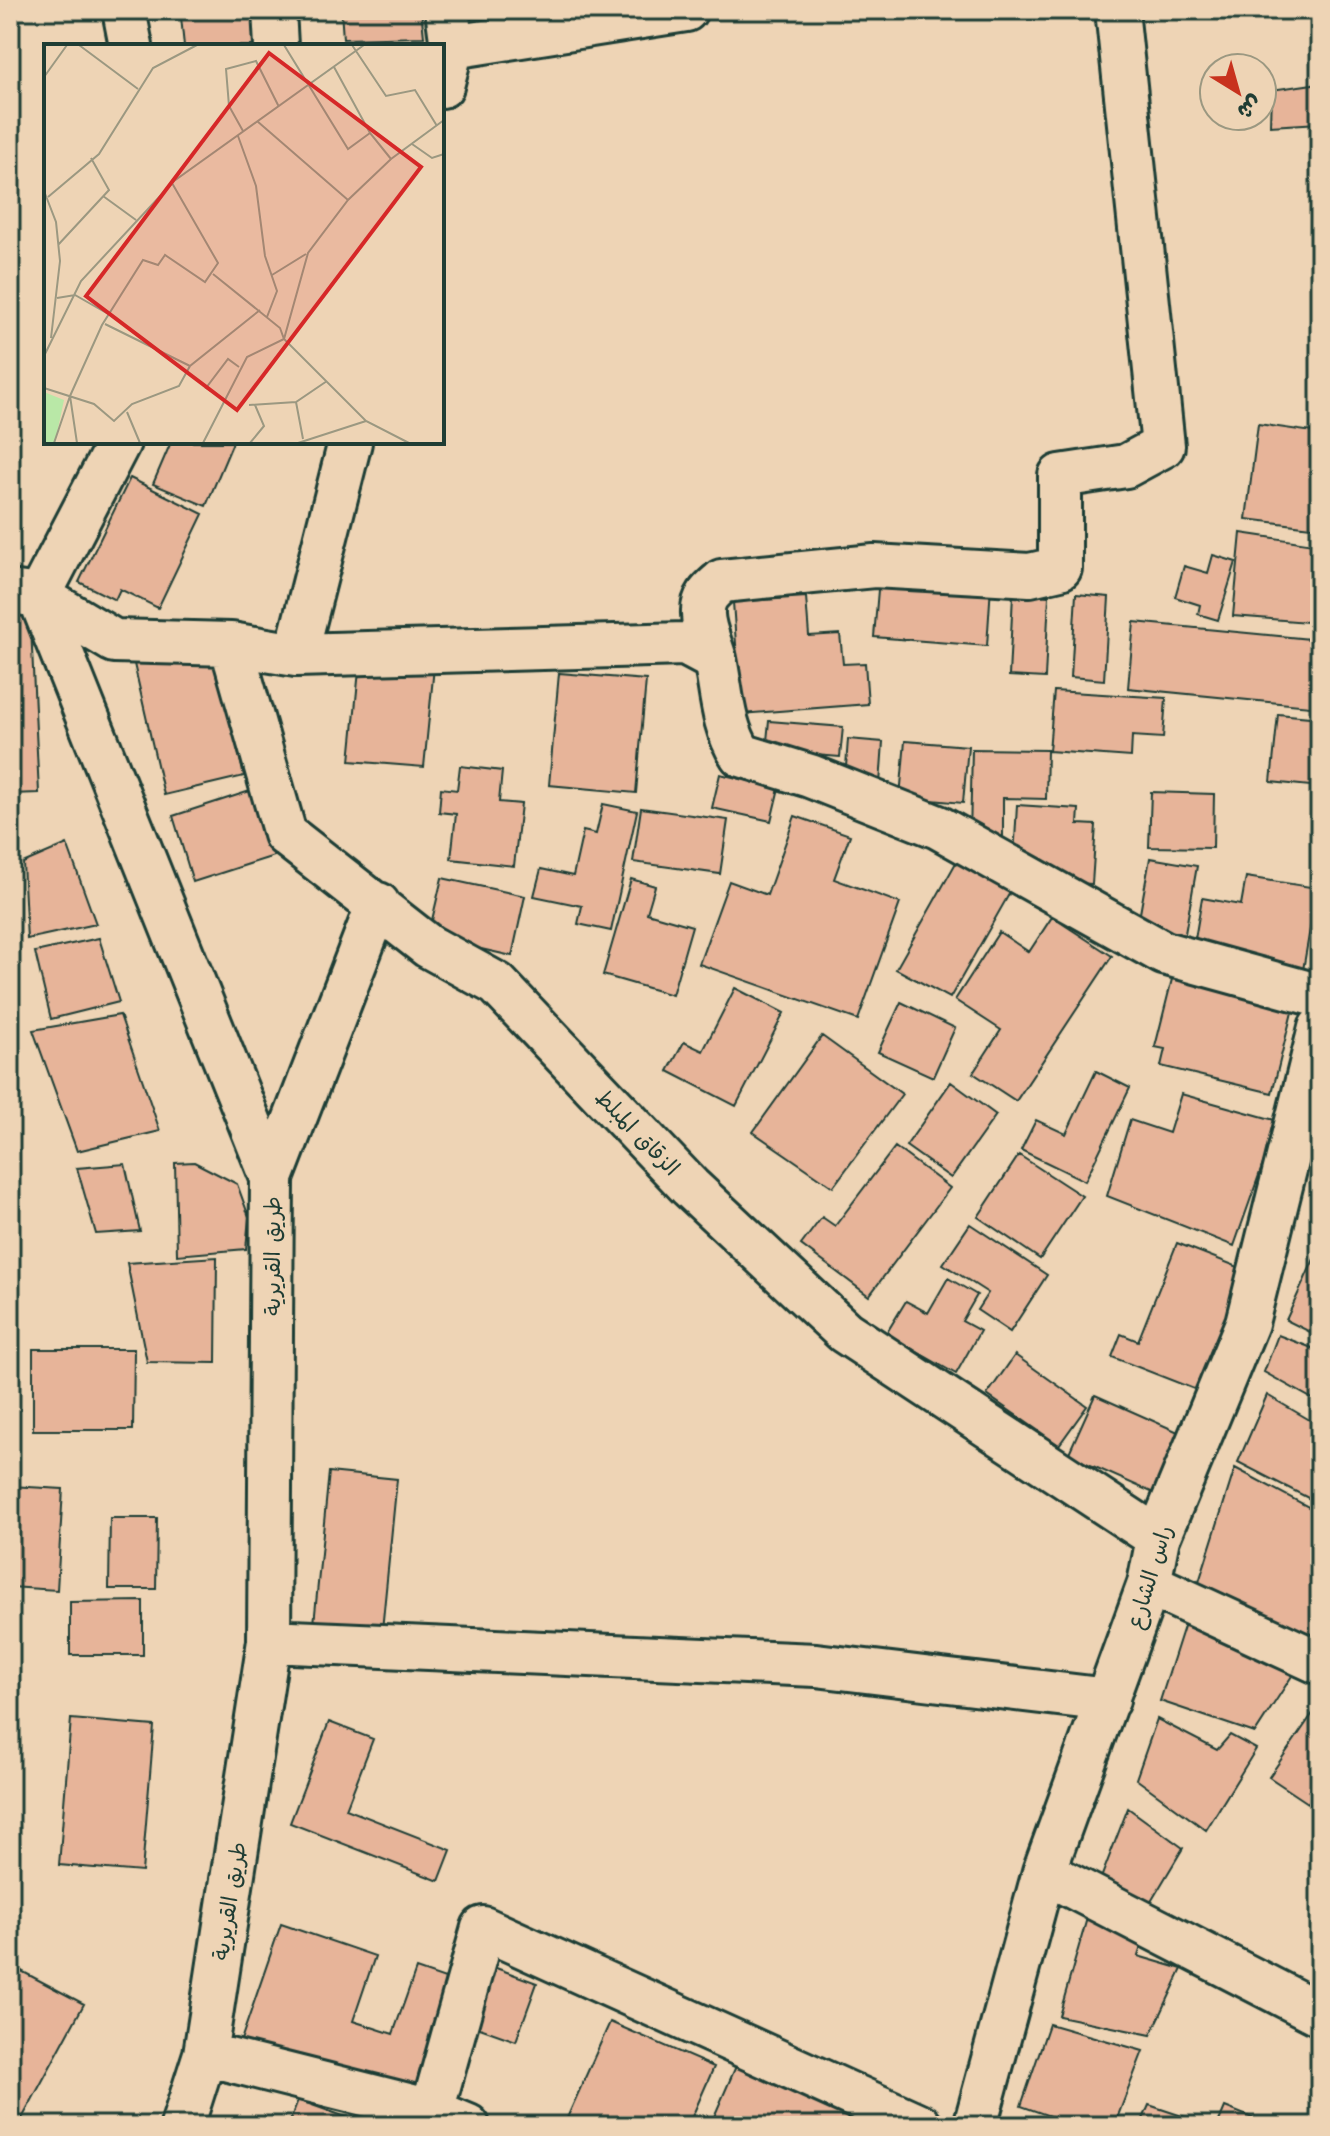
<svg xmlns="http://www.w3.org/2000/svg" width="1330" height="2136" viewBox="0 0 1330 2136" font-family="Kalam,'Playpen Sans Arabic',sans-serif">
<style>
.building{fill:#e7b499;stroke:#1f3d34;stroke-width:2}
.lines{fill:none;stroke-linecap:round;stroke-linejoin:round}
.minor-casing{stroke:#1f3d34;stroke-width:48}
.minor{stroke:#eed4b5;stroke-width:42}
.labels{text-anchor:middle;stroke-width:6;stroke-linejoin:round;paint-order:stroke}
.street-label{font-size:22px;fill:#1f3d34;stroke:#eed4b5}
.inset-road{fill:none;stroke:#9b9881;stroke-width:2}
.view{fill:#d62828;fill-opacity:0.15;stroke:#d62828;stroke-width:4}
.inset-edge{fill:none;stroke:#1f3d34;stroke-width:4}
</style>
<rect width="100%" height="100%" fill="#eed4b5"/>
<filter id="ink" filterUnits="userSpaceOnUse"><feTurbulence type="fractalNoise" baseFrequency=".0125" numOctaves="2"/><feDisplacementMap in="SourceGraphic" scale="16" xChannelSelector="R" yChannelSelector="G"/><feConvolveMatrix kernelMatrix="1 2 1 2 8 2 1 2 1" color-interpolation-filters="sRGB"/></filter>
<g filter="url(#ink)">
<path class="building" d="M260,10l4,36h-80l-3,-29z
M341,10h80l3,27 -81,2z
M1310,10h10v58l-6,1z
M1320,83v40l-50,3 1,-36z
M1258,424l62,9v95l-74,-9z
M171,442h62l-27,64 -53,-22z
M130,478l73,36 -45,94 -38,-19 -5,11 -36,-18z
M1241,533l79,12v78l-87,-7z
M1213,555l23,7 -18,58 -20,-6 2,-9 -25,-8 9,-31 24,7z
M879,578l112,8 -4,60 -113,-9z
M1013,594l36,2 -4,82 -36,-2z
M1076,594l33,3 -5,83 -33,-3z
M806,597l3,39 31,-2 3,30 22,-1 3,41 -127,10 -8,-112z
M30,607l9,186 -29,1v-186z
M1134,622l186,18v67l-192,-19z
M129,642l86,13 29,121 -80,19z
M360,660l74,7 -10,100 -74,-6z
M559,673l87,7 -10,113 -87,-8z
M1054,691l112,7 -3,40 -31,-2 -1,21 -82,-6z
M1278,714l42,4v69l-49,-5z
M769,721l74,6 -3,30 -74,-6z
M848,739l35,3 -3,42 -35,-3z
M905,741l63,5 -5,57 -63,-6z
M972,749l75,1 -1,49 -43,-1v40l-33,-1z
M460,766l42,5 -3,31 22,2 -7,62 -63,-7 5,-45 -17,-2 2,-24 16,2z
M720,774l59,14 -8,33 -59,-13z
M253,790l21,66 -81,26 -20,-66z
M1151,792l63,2 -1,54 -64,-1z
M603,804l34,7 -26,120 -33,-7 4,-18 -48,-10 7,-27 32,7 10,-45 13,3z
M1017,805l62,4 -1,15 18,1 -4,59 -49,-3 1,-21 -30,-2z
M641,808l87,12 -8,54 -87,-12z
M795,816l55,19 -16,44 66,24 -42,117 -159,-56 30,-83 38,14z
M67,844l29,80 -69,15 -4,-76z
M1150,858l47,8 -13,73 -47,-9z
M958,859l54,30 -62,109 -54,-29z
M1246,877l71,11 -14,82 -110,-19 9,-53 39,7z
M442,878l83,18 -13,60 -84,-19z
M631,879l24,7 -8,27 45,13 -20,69 -69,-20z
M1052,917l60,39 -96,145 -43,-28 28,-43 -46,-30 44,-68 30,20z
M99,938l20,64 -68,17 -16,-67z
M1173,975l121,29 -22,89 -111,-27 4,-17 -10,-2z
M735,988l49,25 -48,93 -68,-35 16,-29 19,9z
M901,1002l54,26 -22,49 -55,-25z
M120,1015l40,116 -83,20 -44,-121z
M822,1036l80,58 -69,93 -80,-55z
M1096,1071l34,17 -45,93 -64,-31 15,-30 30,14z
M951,1082l45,33 -45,63 -45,-32z
M1181,1094l97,27 -44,125 -127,-50 23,-76 39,13z
M895,1147l55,41 -81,108 -68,-51 21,-28 13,9z
M1019,1155l63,41 -42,63 -62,-42z
M194,1162l43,22 12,33 -3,32 -69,6 -2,-92z
M125,1164l15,67 -44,3 -19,-66z
M970,1224l77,51 -37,57 -33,-22 11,-17 -45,-29z
M1177,1243l69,27 -47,121 -87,-34 9,-23 17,7z
M1320,1246v91l-34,-17z
M217,1257l-1,106 -69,-1 -20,-99z
M948,1278l29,17 -15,26 18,10 -24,43 -70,-40 20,-33 22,12z
M1278,1335l42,16v52l-56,-31z
M33,1349h101l-1,81h-100z
M1015,1355l72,51 -28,39 -72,-50z
M1095,1395l90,40 -27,60 -90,-40z
M1267,1395l53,31v78l-82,-42z
M1235,1468l85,45v117l-9,21 -118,-50z
M329,1472l68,7 -15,151 -68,-6z
M10,1486l53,3 -6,101 -47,-3z
M110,1518h47l-1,71h-47z
M143,1601v54h-73v-53z
M1187,1617l112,48 -44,68 -95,-32z
M1320,1703v83l-12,17 -39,-26z
M71,1719l83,7 -12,146 -83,-7z
M1157,1719l60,31 13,-15 26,14 -50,81 -70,-51z
M329,1722l44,17 -27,70 105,41 -12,31 -149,-58z
M1128,1808l55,40 -37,62 -48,-24z
M1089,1911l56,23 -7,22 44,13 -31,66 -92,-19z
M281,1924l94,32 -22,65 40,13 23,-65 38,13 -40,116 -173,-58z
M485,1964l52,19 -21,58 -53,-19z
M10,1965l74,39 -66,122h-8z
M610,2022l104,45 -26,59h-103l-18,-8z
M1049,2024l94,27 -29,75h-36l-57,-20z
M736,2066l122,52 -3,8h-145z
M298,2100l73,26h-83z
M1149,2105l51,17 -1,4h-59z
M1225,2107l40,16 -1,3h-47z"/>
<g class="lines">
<g class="minor-casing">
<path id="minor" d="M124,10l7,36
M274,10l2,36
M1117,10l46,436 -37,20 -66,10v92l-30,7 -156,-9 -152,15c-10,9 -19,15 -19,30 -1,15 8,33 12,48 7,34 7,66 26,96l69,21 128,51 226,126 156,43
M452,47l234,-37
M442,86l10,-39 -5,-37
M119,442l-80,154 233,582 -3,463 -64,413 -23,72
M10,592l29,4 75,45 117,3 65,11 389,-11 30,16
M231,644l54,190 143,112 69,38 193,203 155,145 313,206
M296,655l54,-213
M272,1178l106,-274
M1149,1584l171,79
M269,1641l547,24 292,35
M1044,1872l276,142
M205,2054l227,57 36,15
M432,2111l51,-183 438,198
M975,2126l69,-254 105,-288 9,-46 89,-215 73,-295"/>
</g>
<use href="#minor" class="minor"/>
</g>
</g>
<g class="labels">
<g class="street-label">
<text transform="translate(638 1132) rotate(46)" y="8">الزقاق المبلط</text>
<text transform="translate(272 1256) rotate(-90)" y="8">طريق القريرية</text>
<text transform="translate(1149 1577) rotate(-73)" y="8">راس الشارع</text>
<text transform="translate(229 1901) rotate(-81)" y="8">طريق القريرية</text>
</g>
</g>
<g transform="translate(44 44)">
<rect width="400" height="400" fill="#eed4b5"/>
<path d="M0,348l20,8 -9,43h-11z" fill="#b9e8a7"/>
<path class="inset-road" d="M35,1l59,44M240,1l64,104 22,-16M308,1l34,51 29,-6 22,36M290,23l36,66 21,26M0,33l23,-32M213,77l91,79M199,87l-14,-25 -3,-37 30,-8 23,46M194,92l18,50 9,70 12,35 -10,26M368,100l20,14 12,-4M0,147l12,31 4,39 -9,77M59,152l33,24M4,153l51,-43 54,-86 44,-23M14,201l51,-55 -18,-32M169,230l67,54 4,11 82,82 43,22M228,231l34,-21M13,254l18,-3 35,20M61,280l85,42M0,312l37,-75 93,-100 190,-136M0,344l50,16 20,17 18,-17 47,-18 11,-20 70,-56M180,355l-18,-11 22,-29 11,8M252,358l7,37M205,361l47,-3 31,-21M83,368l13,31M10,399l16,-47M33,399l-7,-47 32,-71 41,-65 15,5 7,-10 40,27 13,-19 -46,-80M159,399l44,-86 37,-18 24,-86 40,-53 43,-41 53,-39M206,399l14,-17 -9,-21M254,399l68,-22"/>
<path class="view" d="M225,9l152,114 -184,243 -151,-114z"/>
<rect width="400" height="400" class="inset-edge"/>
</g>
<rect width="1330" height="2136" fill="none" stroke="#eed4b5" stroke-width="40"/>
<rect x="20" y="20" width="1290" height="2096" fill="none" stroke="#1f3d34" stroke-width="3" filter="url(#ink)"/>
<g transform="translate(1238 92) rotate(143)"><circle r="38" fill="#eed4b5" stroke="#9b9881" stroke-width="2"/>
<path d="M0-6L14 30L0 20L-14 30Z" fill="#c8321e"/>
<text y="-12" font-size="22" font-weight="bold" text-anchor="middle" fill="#1f3d34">ش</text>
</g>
</svg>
